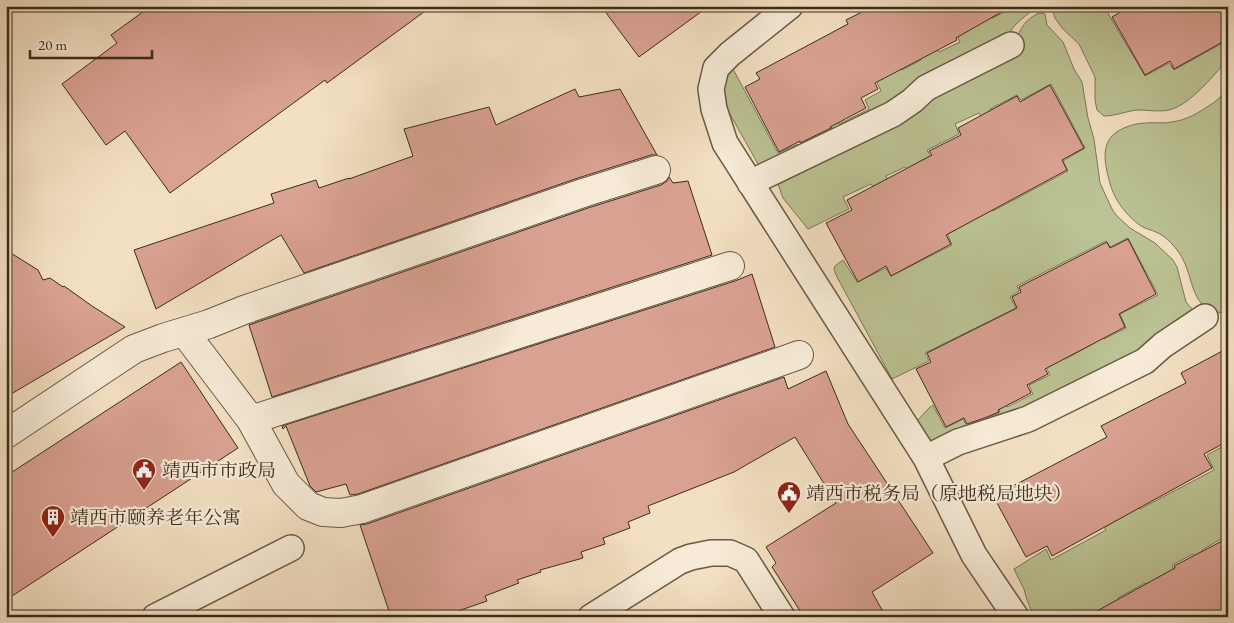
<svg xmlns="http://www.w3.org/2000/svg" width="1234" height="623" viewBox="0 0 1234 623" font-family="'EB Garamond','Noto Serif SC',serif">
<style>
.green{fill:#bbc293;stroke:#7b7758}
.building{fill:#d9a192;stroke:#3b2c1d}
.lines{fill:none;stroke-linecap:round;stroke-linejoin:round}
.lane-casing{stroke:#695946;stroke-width:28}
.street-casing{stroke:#695946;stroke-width:30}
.lane{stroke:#f7ebd7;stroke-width:25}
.street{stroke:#f7ebd7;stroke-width:28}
.labels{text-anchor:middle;stroke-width:4.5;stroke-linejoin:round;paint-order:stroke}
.poi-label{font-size:19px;fill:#3b2c1d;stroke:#f7ebd7;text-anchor:start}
</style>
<rect width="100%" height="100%" fill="#f3e0c2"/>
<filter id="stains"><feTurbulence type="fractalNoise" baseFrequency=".004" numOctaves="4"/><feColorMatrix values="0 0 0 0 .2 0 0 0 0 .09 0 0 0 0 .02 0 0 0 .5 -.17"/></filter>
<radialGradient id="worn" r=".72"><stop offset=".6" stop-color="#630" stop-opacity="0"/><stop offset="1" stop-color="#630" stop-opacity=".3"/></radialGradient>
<path class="green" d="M1014,6h23c-7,7 -15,12 -22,19 -5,5 -7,12 -11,18l-239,124 -7,-3 -32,-57 -5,-13 3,-17 9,-8 45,84 20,-9 3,4 32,-17 -4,-9 7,-3 3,5 30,-15 -4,-9 16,-9 -7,-15 24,-12 4,6 19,-10 -5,-9 17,-9 6,10 21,-10 -5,-11 34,-18 3,5 23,-11z
M1051,6h55l3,9 36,61 24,-13 5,7 54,-30v19c-14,16 -38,46 -59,51 -8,2 -22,0 -31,0 -12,1 -22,6 -34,6l-7,-6 -2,-10v-23l-16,-33 -17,-16 -7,-10z
M1039,13l6,1 2,11 16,17 11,27 8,13 6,36 6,21 6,44 12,26 4,6 14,13 25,15 18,17 4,7 9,35 7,8 -44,35 -86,48 -130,54 -18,-24 14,-15 4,-3 12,23 18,-9 5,9 32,-16 -4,-9 6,-4 5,8 26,-13 -4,-9 21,-10 -8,-16 17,-10 6,10 26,-14 -3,-8 12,-6 4,8 22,-11 -6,-14 38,-19 -30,-57 -18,9 -4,-6 -89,45 2,5 -9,6 6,11 -91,45 4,8 -37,18 -56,-104 -2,-6 1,-3 8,-6 14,22 29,-14 5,8 61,-31 -5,-12 39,-36 7,14 75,-40 -5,-10 22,-13 -34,-64 -30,16 -4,-5 -27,14 2,5 -10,5 -3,-6 -24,11 4,10 -32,16 7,12 -23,11 -6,-6 -19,9 3,9 -13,6 -5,-7 -28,13 6,12 -41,20 -25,-31 -6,-17 239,-140c4,-13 10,-22 23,-28z
M1228,86v227c-40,0 -32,-34 -48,-59 -5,-7 -13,-17 -22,-21 -6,-3 -12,-4 -17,-7 -13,-9 -25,-24 -30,-39 -6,-22 -14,-48 13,-59 7,-3 14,-5 22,-5 9,-1 18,1 26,-1 15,-2 26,-9 38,-17 3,-2 7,-4 9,-7 4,-3 6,-8 9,-12z
M1227,444l1,3v97l-5,-6 -21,12 3,5 -8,4 -4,-5 -21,11 3,7 -28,15 -2,-4 -27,15 6,10 -26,9h-64l-7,-17 -3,-11 -10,-20 32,-20 5,11 55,-30 -6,-10 36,-18 4,7 74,-39 -7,-15z"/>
<path class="building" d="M151,6h281l-105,77 -2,-3 -155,113 -45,-62 -19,14 -44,-61 55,-41 -6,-8z
M601,6h108l-70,51z
M874,6h138l-56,32 1,2 -82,43 3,6 -17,9 5,10 -36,19 1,1 -31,15v-2l-21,11 -34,-65 15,-8 -4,-6 92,-49 -2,-4z
M1131,6h97v33l-54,30 -4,-8 -25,14 -33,-58z
M1050,85l34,63 -22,12 5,10 -121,65 5,9 -60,32 -5,-10 -28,16 -32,-59 26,-13 -5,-10 85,-45 -3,-4 32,-16 -3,-7 59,-32 3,6z
M575,89l4,8 41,-8 37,66h-6l-73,23 -274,95 -23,-38 -125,74 -22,-59 140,-47 -3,-9 45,-14 3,8 30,-10v1l64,-23 -9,-27 85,-22 7,18z
M669,177l4,6 15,-2 24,74 -440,142 -23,-72 339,-117 73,-23 6,-4z
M1128,239l28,55 -37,20 6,13 -80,42 3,5 -21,11 4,8 -33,17 1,2 -12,5 -20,7 -3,-6 -18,9 -30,-58 15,-7 -4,-9 90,-45 -5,-11 9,-5 -2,-5 88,-45 3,6z
M6,250l32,20 5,10 7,-2 13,9 1,-1 28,20 33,21 -119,70z
M752,274l23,73 -417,147 -8,1 -4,-11 -30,8 -6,-6 -24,-60 -3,3 -1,-3 453,-145z
M1228,348v93l-24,13 8,14 -160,88 -5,-10 -21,11 -30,-56 19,-10 -4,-4 96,-50 -6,-11 85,-43 -5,-10z
M181,362l57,86 -232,152v-124z
M826,371l22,53 85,129 -61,39 14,25h-82l-32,-50 4,-4 -10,-16 70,-44 -41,-66 -61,35 -86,34 2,7 -22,9 2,6 -27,10 2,6 -24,8 2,6 -43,12 1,2 -24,8 2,3 -34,13 2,5 -29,10 2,6h-69l-31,-92 7,-1 417,-147 4,12z
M1228,538v79h-142l89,-49 -1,-2z"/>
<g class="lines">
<g class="lane-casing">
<path id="lane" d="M790,6l-60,48 -14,14 -5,21 3,20 11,34 201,315 48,97 42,62
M750,183l143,-69 19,-13 14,-13 85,-43
M926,458l32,-16 70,-23 117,-58 18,-16 42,-28
M155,617l136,-69
M591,617l89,-56 11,-4 20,-4h19l16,7 36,57"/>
</g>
<g class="street-casing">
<path id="street" d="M185,333l66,87 35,64 22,22 15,6 18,1 21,-4 437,-154
M251,420l479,-154
M6,434l128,-85 29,-11 46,-14 35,-14 339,-117 73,-23"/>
</g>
<use href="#lane" class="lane"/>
<use href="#street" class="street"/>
</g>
<defs>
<g id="civic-pin" transform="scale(1.25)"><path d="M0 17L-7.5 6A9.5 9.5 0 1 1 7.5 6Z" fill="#8f2418" stroke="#f7ebd7"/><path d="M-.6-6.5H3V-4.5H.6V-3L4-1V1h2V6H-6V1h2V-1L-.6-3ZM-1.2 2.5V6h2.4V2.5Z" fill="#fff"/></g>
<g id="building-pin" transform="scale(1.25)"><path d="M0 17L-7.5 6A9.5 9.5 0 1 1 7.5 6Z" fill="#8f2418" stroke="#f7ebd7"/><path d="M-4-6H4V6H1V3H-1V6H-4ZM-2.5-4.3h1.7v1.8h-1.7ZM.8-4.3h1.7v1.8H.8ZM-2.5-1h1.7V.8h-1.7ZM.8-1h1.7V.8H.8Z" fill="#fff"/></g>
</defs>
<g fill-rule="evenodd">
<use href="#civic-pin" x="144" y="470"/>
<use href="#civic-pin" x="789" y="493"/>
<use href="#building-pin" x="53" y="517"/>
</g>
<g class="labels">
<g class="poi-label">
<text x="162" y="477">靖西市市政局</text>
<text x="806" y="500">靖西市税务局（原地税局地块）</text>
<text x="70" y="524">靖西市颐养老年公寓</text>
</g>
</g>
<rect width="1234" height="623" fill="none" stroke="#f3e0c2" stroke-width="25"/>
<rect x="8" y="8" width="1219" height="608" fill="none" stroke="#3b2c1d" stroke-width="2.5"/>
<rect x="12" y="12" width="1209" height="598" fill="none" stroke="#3b2c1d"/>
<path d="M30 50v8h122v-8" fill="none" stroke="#3b2c1d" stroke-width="2.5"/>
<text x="38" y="50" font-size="15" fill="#3b2c1d" stroke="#f7ebd7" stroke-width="4" paint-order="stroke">20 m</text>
<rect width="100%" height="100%" filter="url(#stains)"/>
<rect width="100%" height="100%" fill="url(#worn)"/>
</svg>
